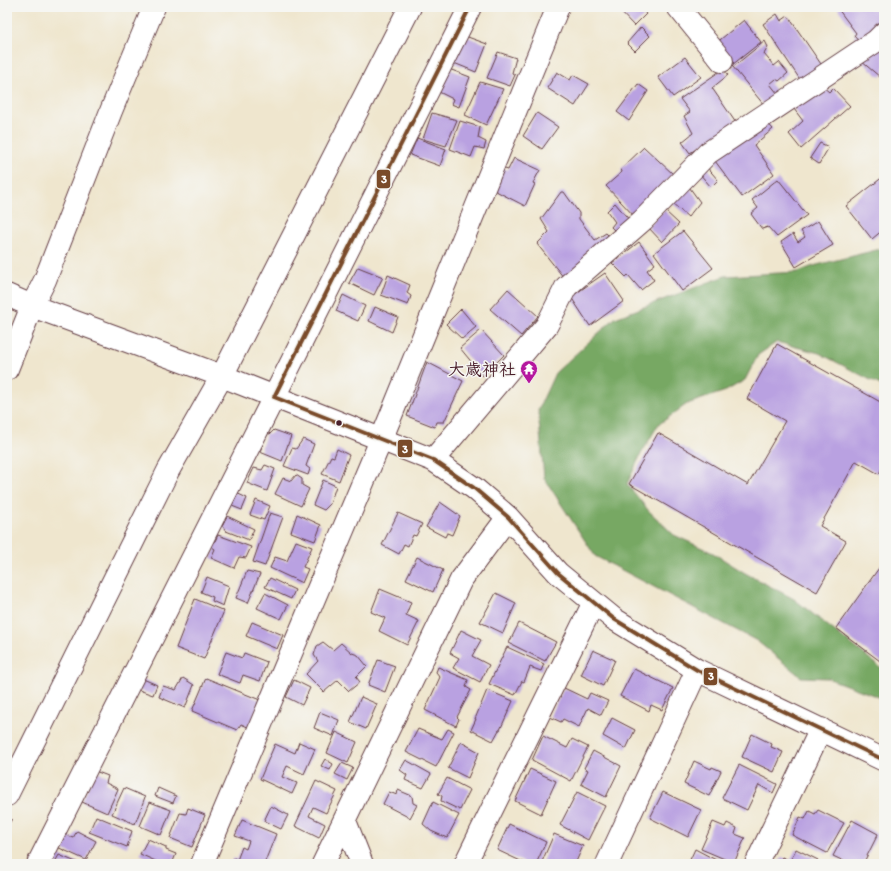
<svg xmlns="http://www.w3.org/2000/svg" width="891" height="871" viewBox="0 0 891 871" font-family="Itim,'Klee One',sans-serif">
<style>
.forest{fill:#77a863;stroke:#606447}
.building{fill:#b9a1e1}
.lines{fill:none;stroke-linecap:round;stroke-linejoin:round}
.minor-casing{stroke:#633d43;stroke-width:24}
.path{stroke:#633d43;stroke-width:2.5;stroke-dasharray:3 3;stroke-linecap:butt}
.minor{stroke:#fff;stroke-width:22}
.bus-1-casing{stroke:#f6f6f2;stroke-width:7}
.bus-1{stroke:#7a4b2a;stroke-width:4}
.bus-dot{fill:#4a1f2b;stroke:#f6f6f2;stroke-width:1.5}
.labels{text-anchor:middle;stroke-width:3;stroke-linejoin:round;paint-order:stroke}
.poi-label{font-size:17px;font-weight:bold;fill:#4a1f2b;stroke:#f6f6f2;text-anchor:end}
.line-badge{stroke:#f6f6f2;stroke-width:1.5}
.badge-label{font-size:11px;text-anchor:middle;font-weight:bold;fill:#fff}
</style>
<rect width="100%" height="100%" fill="#f6f6f2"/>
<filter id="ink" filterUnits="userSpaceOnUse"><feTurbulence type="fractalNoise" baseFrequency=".025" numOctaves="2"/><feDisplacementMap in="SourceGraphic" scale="8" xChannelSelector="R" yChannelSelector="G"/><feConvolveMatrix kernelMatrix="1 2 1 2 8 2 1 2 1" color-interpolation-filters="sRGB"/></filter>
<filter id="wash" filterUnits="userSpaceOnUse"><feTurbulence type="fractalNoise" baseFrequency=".012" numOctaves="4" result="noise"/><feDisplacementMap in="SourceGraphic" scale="16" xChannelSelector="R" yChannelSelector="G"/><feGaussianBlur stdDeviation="0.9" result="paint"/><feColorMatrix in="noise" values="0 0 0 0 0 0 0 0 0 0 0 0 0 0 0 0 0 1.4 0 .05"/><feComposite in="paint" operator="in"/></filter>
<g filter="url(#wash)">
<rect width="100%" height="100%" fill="#efe6ce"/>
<path class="forest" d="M884,248v139l-65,-34 -42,-11 -19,13 -13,25 -19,11 -39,13 -29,21 -17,29 -14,30 21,26 26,25 39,18 32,20 49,26 90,71v29l-57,-21 -26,-1 -44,-36 -162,-85 -51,-78 -6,-68 17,-37 60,-55 110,-42 73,-4 15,-6z"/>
<g id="blocks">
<path class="building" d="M616,7h28l-2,2 4,5 -12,12z
M840,7h40l4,4v14l-23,19 -7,-8 2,-3 -18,-24z
M777,14l4,7 7,-5 35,51 -22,14 -38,-57z
M744,20l17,22 -29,23 -17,-21z
M641,27l9,9 -15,15 -8,-8z
M465,36l22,8 -11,28 -22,-9z
M765,41l3,6 -4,7 10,12 5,-4 9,11 -9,8 -3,-2 -6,5 8,10 -14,11 -31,-38z
M879,45l5,9v19l-4,4 -19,-16z
M498,52l18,6 -4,15 3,2 -5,11 -23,-8z
M685,57l16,20 -28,20 -15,-20z
M449,69l21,8 -11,30 -8,-3 2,-5 -14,-7z
M723,69l5,6 -16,13 24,35 -46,30 -8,-11 11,-9 -9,-17 6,-4 -10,-13z
M557,72l13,8 3,-5 16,9 -14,22 -28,-18z
M480,82l23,7 -17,36 -21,-10z
M638,84l10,7 -19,30 -12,-9z
M822,86l7,6 4,-4 17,18 -49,43 -12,-15 14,-13 -12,-16 10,-8 5,4z
M432,113l25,7 -11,26 -23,-7z
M537,113l21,14 -16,22 -19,-13z
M764,119l9,10 -19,16 20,29 -32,23 -30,-40z
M460,121l20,6 -2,11 8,4 -2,7 -9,-2 -4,10 -21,-8z
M417,138l29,11 -6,17 -30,-11z
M820,143l9,4 -10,17 -9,-6z
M644,147l29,27 -38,43 -29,-31 16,-14 -1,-3z
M514,158l26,12 -7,13 2,1 -10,22 -33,-17 10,-21 6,2z
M705,165l13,15 -7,7 -12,-14z
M884,176v53l-12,10 -26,-33z
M778,179l29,36 -30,22 -9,-10 -6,2 -11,-15 7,-6 -6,-8z
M687,184l13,18 -12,15 -17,-15z
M561,192h3l15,21v6l16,21 11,-7 6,6 -48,39 -27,-34 12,-12 -8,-13z
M615,203l16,19 -13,12 -7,-7 4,-5 -8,-11z
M664,210l15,14 -17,18 -14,-15z
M818,221l15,24 -37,22 -15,-25 12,-8 5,8 7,-5 -4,-6z
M683,231l30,37 -31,23 -28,-38z
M639,242l16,22 -8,6 7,10 -13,10 -13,-15 -2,2 -14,-14z
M358,267l25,10 -9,18 -25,-12z
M605,273l19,28 -34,25 -19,-29z
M388,275l22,10 -3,8 4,3 -3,9 -27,-10z
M508,289l30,27 -17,20 -31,-27z
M343,295l22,11 -7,15 -22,-10z
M375,307l23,10 -6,15 -23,-11z
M461,309l15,18 -14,12 -16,-15z
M481,330l23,25 -21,21 -23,-28z
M777,344l107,60v60l-5,10 -23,-13 -36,65 26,15 -29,51 -188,-108 29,-51 90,52 37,-64 -38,-22z
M427,362l36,19 -19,41h-7l-2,5 -28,-11z
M274,430l17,6 -9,25 -22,-9 6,-19 4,1z
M303,439l11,5 -8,22 4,3 -2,6 -24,-9 8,-18 4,1z
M337,449l12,6 -10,26 -17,-7 9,-18 3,1z
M265,465l10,4 -8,22 -20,-8 7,-15 8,2z
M296,475l6,4v6l7,4 -8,17 -26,-12 8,-16 8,3z
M323,480l13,6 -6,18 -6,6 -11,-5z
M232,491l15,7 -5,12 -15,-6z
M256,500l14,6 -6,14 -14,-5z
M440,502l20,14 -8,19 -5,-2 -2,4 -19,-10z
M270,513l13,4 -18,49 -12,-4z
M398,513l24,11 -6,12 -3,-1 -5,11 -4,-2 -5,10 -17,-9z
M297,514l24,11 -6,16 -24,-9z
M227,516l27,13 -5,11 -23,-9 -4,-6z
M218,535l33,12 -5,11 -7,-1 -5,11 -23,-10 4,-9 -3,-2z
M296,541l16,6 -9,20 5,2 -6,14 -32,-15 5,-11 12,4z
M417,557l26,13 -10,22 -27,-13z
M884,561v103l-48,-36z
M247,571l13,3 -12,29 -12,-5z
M207,577l22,9 -6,20 -11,-5 1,-4 -12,-5z
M270,578l25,12 -4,9 -26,-12z
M380,589l31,13 -5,13 13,6 -12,24 -28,-14 6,-13 -14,-6z
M265,593l23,12 -7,14 -24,-11z
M496,593l20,10 -13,30 -23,-11z
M195,599l29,12 -20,48 -28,-11z
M252,622l31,13 -6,14 -31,-13z
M519,623l37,19 -11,19 -36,-18z
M461,630l20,10 -9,16 17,9 -9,17 -27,-14 6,-10 -9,-5z
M323,642l10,8 8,-7 11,10 6,2 9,11 -11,11 4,5 -11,9 -11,-11 -14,12 -18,-18 12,-13 -4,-6 3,-9z
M507,647l37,17 -3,7 -11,-4 -6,15 -2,-1 -7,14 -26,-11z
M593,650l22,10 -12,26 -22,-11z
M226,652l16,6 2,-5 23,9 -7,19 -17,-6 -3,8 -23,-9z
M378,660l17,6 -10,26 -17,-7z
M438,667l30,13 -2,7 5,3 -14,27 2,2 -3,7 -31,-16 15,-33 -4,-5z
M634,669l39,19 -11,22 -11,-5 -2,6 -29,-15z
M141,678l16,7 -4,10 -17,-6z
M183,678l11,7 -9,23 -26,-11 4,-11 13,4z
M206,678l54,22 -10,28 -9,-4 -4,6 -45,-19z
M294,680l16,8 -8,17 -16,-8z
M564,688l23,11 3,-6 18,8 -7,14 -13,-7 -9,19 -16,-8 -2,3 -11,-5z
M487,690l26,11 -13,29h-1l-6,11 -22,-11 5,-11h-1z
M361,697l16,7 -11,25 -16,-7z
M320,712l19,8 -6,16 -19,-8z
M612,718l23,12 -9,19 -23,-13z
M418,729l24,10 6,-10 6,3 -18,35 -30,-15z
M336,732l21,10 -9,21 -21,-10z
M752,734l20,10 -1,3 12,5 -9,20 -32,-15z
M543,736l24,12 5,-9 16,8 -17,34 -39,-21z
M299,742l16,7 -11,25 -17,-8 -5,11 15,6 -5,11 -32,-15 15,-35 20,9z
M461,742l18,10 -11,26 -20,-10z
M593,751l28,15 -15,31 -25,-13 7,-14 -4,-2z
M325,759l8,5 -3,6 -9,-4z
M406,760l25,14 -8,14 -18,-8 2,-5 -7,-5z
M694,761l17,8 1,-2 9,4 -12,25 -25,-12z
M342,763l11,5 -6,12 -12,-6z
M739,765l38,19 -4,9 -14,-8 -12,25 -25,-12z
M530,769l26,12 -15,33 -26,-13z
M95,771l13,5 -2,7 12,6 -11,24 -25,-11z
M447,778l23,12 -10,20 -19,-9 1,-5 -4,-2z
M316,781l21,10 -11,22 -13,-6 -4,9 16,8 -6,14 -24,-12z
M124,788l21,9 -10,27 -23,-10z
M158,788l18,8 -3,7 -18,-7z
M398,790l14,6 1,7 4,2 -7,13 -27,-14 6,-12 8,3z
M577,792l28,14 -17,34 -28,-15z
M663,792l38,18 -13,27 -38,-19z
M150,802l21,8 -10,25 -21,-9z
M433,802l26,13 -12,23 -16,-7 -8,-7z
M271,806l17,9 -7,14 -17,-8z
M188,808l17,7 -13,32 -22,-9 10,-25 6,1z
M818,810l26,13 -17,30 -35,-18 8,-18 5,2 4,-8 6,3z
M96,816l36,15 -5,16 -38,-15z
M242,820l34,14 -12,30h-33l3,-6 3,2 5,-13 4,2 3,-8 -14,-5z
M852,820l26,14 -15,30h-13l-17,-8z
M713,822l12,5 2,-4 10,5 -2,6 10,4 -11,25 -33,-14z
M509,824l37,18 -10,22h-9l-30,-14z
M77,831l19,10 -10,19 -29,-13 6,-13 10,4z
M554,834l29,12 -8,18h-34z
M148,839l18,8v3l10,4 -4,10h-10l-22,-10z
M695,849l23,12 -2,3h-28z
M796,849l22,11 -2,4h-38l4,-7 8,4z
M59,855l22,9h-24l-2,-2z"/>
</g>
</g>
<g filter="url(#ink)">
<use href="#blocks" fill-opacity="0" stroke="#633d43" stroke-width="1"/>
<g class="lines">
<g class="minor-casing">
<path id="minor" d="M678,7l44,54
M7,295l25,11 190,70 211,84 41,28 34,29 50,56 56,46 83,51 187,90
M7,369l25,-63 13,-26 66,-169 43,-104
M433,460l114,-135 19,-38 77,-67 65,-67 168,-112 8,-8
M7,795l161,-324 54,-95 188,-369
M345,821l17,43
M38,864l236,-467 196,-390
M202,864l179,-424 177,-433
M323,864l138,-284 47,-63
M465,864l128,-260
M607,864l90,-194
M756,864l65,-135"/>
</g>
<path class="path" d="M7,827l5,-11"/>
<use href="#minor" class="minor"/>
<g class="bus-1-casing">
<path id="bus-1" d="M470,7l-196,390 159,63 41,28 34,29 50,56 56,46 83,51 187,90"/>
</g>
<use href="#bus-1" class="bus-1"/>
</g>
</g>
<defs>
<g id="temple-pin" transform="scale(0.9)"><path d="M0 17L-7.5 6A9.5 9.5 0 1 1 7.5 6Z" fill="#b5179e" stroke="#f6f6f2"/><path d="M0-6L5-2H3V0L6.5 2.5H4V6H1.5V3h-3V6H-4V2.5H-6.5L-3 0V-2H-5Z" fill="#fff"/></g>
</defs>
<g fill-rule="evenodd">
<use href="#temple-pin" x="529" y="369"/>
</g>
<circle class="bus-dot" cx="339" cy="423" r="3.5"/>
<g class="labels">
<g class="poi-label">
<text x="516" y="375">大歳神社</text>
</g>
</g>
<g class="line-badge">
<rect x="376" y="169" width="15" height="20" rx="4" fill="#7a4b2a"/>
<rect x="397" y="439" width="16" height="19" rx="4" fill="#7a4b2a"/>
<rect x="703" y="667" width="15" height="19" rx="4" fill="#7a4b2a"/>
</g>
<g class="badge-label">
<text x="384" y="183">3</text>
<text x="405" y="453">3</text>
<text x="711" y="680">3</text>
</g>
<rect width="891" height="871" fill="none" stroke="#f6f6f2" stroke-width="24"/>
</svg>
